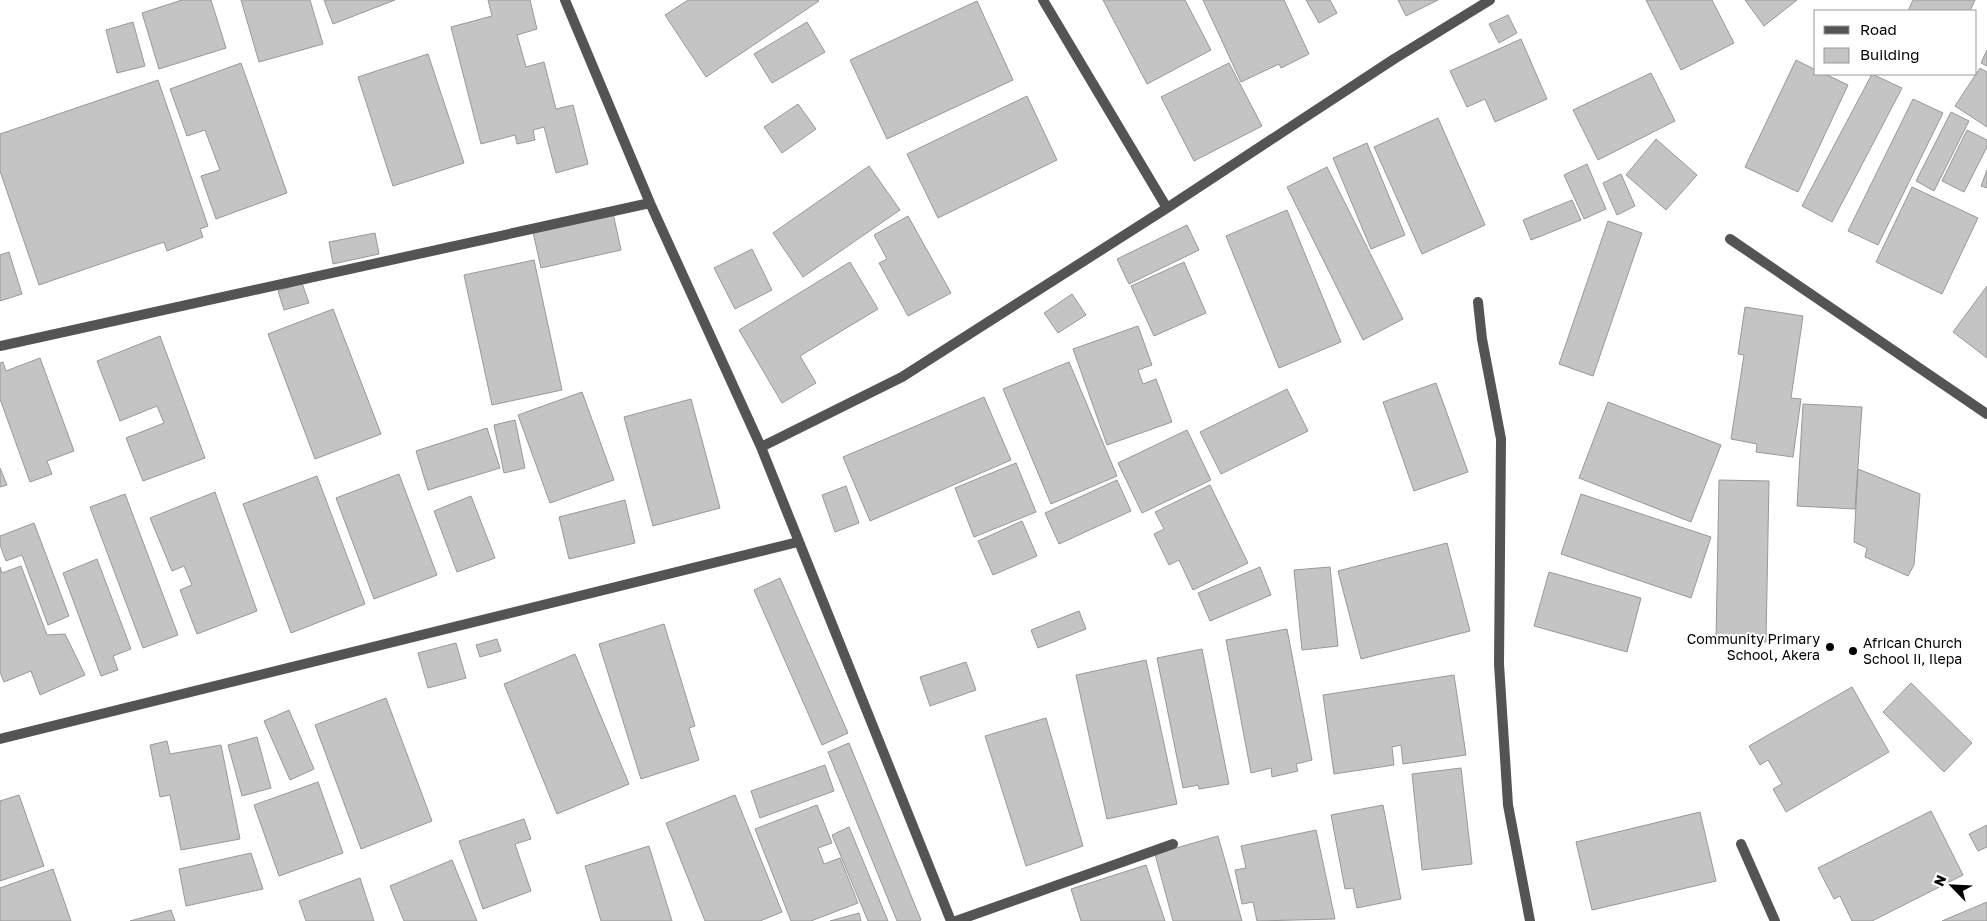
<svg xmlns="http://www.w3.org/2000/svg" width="1987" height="921" viewBox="0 0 1987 921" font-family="'Golos Text',sans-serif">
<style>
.building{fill:#c4c4c4;stroke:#989898}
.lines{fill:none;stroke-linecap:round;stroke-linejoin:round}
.service{stroke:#545454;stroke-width:10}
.minor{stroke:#545454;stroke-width:10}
.poi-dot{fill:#000;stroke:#fff;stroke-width:2}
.labels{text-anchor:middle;stroke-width:4;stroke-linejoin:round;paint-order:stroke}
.poi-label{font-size:14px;fill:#000;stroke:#fff;text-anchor:end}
</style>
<rect width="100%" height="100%" fill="#fff"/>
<path class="building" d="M182,0h29l15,48 -67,21 -17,-56z
M241,0h69l13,44 -64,18z
M324,0h71l-62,24z
M488,0h42l7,29 -20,6 9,32 18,-5 12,47 17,-4 15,59 -32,9 -12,-46 -11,3 2,10 -18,4 -2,-9 -34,9 -30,-117 41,-11z
M688,0h130l1,1 -113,76 -41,-62z
M1103,0h82l26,50 -64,34z
M1203,0h81l25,54 -28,14 -2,-4 -38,18z
M1306,0h24l7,13 -18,10z
M1398,0h40l-32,16z
M1646,0h66l22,43 -53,27z
M1745,0h52l-33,26z
M1913,0h62l-5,11h-62z
M977,1l36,79 -126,59 -37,-79z
M1508,15l9,18 -18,10 -10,-19z
M133,22l12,44 -28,7 -11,-43z
M807,22l18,30 -53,31 -18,-29z
M1521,39l26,60 -52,23 -10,-23 -18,8 -17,-36z
M1987,50v16l-6,-3z
M428,54l36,109 -71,23 -35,-109z
M1796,60l20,10v4h9l23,11 -50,107 -53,-25z
M241,63l46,130 -71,26 -15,-43 19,-6 -15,-40 -18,6 -17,-47z
M1229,63l33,63 -68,35 -33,-64z
M1980,68l7,4v55l-32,-21z
M1651,73l24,48 -77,39 -25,-50z
M1872,74l30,14 -70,134 -30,-16z
M158,80l50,146 -8,3 3,8 -36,14 -3,-9 -125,43 -39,-114v-37z
M1027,96l30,64 -119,58 -31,-64z
M1913,99l30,14 -65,132 -30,-14z
M798,104l18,25 -34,24 -18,-26z
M1951,112l18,9 -35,70 -18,-10z
M1438,118l47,107 -63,29 -48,-107z
M1967,130l20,10v7l-23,45 -22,-11z
M1656,139l41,36 -31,35 -40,-35z
M1367,143l38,92 -34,14 -38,-91z
M1587,164l19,45 -22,10 -20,-44z
M869,166l31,44 -97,67 -30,-44z
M1327,167l76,152 -40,21 -76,-153z
M1987,170v18l-6,-2z
M1621,174l14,32 -18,9 -14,-32z
M1912,187l66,31 -36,76 -66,-32z
M1572,200l9,20 -50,20 -8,-20z
M1287,210l54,132 -62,26 -53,-132z
M613,213l8,37 -80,18 -8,-36z
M908,216l43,77 -43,23 -29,-53 8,-4 -13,-24z
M1608,221l34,12 -49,143 -34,-12z
M1187,225l12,25 -70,34 -12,-25z
M375,233l4,21 -46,10 -4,-22z
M752,249l20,41 -37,19 -21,-41z
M9,252l13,42 -22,7v-46z
M534,260l28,130 -70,15 -28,-130z
M850,262l28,47 -78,47 16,27 -34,20 -43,-73z
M1184,262l22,51 -52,23 -23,-50z
M302,283l7,20 -25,7 -6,-19z
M1987,286v72l-34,-26z
M1072,294l14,21 -28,18 -14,-20z
M1745,307l58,9 -12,82 10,1 -8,58 -37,-5 1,-8 -26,-5 13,-84 -6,-1z
M333,309l48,125 -66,25 -47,-125z
M1138,326l14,39 -14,5 5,14 13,-5 16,43 -65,23 -34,-96z
M160,336l45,122 -62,23 -17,-43 38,-15 -7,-17 -37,15 -23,-60z
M40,358l34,93 -27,10 5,13 -22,8 -30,-83v-36l3,-1 3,9z
M1069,362l48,114 -66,28 -48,-115z
M1436,383l32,89 -54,19 -31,-89z
M1287,389l21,42 -87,43 -21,-42z
M582,392l32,88 -64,23 -32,-88z
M984,397l27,63 -141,61 -27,-64z
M691,399l29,109 -67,18 -29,-109z
M1608,402l113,43 -30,77 -112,-44z
M1803,404l59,3 -7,102 -58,-3z
M515,420l10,48 -21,5 -10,-48z
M487,428l13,40 -72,22 -12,-39z
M1187,430l24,50 -69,33 -24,-50z
M1016,463l20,49 -62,25 -19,-49z
M0,468l7,17 -7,2z
M1858,469l62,25 -6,71 -6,11 -43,-19 2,-9 -13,-6z
M399,474l38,101 -63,24 -38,-101z
M317,476l48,128 -74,29 -48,-129z
M1117,480l14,31 -72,33 -14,-31z
M1719,480l50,1 -3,161 -50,-1z
M1210,485l38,78 -55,27 -14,-30 -10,5 -15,-31 10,-5 -9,-17z
M846,486l13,37 -24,9 -13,-37z
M215,492l42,119 -60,23 -17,-44 12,-5 -8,-19 -12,5 -22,-53z
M125,494l53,141 -35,13 -53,-141z
M1581,494l130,43 -20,61 -130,-44z
M471,496l24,62 -38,14 -23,-61z
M625,500l10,43 -66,16 -10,-42z
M1022,521l15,35 -44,19 -15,-34z
M34,523l35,93 -21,9 -26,-70 -16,6 -6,-16v-9z
M1447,543l23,88 -109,28 -23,-88z
M97,559l34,90 -18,7 5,14 -17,6 -38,-103z
M21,566l26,69 18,-1 20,41 -45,20 -9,-24 -27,11 -4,-10v-105l2,6z
M1260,567l11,28 -61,26 -12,-28z
M1330,567l8,79 -36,4 -8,-80z
M1549,572l92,26 -14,54 -93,-26z
M780,578l68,155 -26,12 -68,-155z
M1079,611l7,18 -48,19 -7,-18z
M664,624l31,102 -6,2 10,32 -58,19 -42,-135z
M1287,629l25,131 -16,4 2,7 -26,6 -1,-9 -20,5 -25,-133z
M497,639l4,12 -21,6 -4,-12z
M456,643l10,35 -38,10 -10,-35z
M1202,649l27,135 -30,5 -1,-4 -15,3 -26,-130z
M575,654l54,130 -72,30 -53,-130z
M1146,660l31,144 -70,15 -31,-144z
M966,662l10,28 -46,16 -10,-29z
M1454,675l12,80 -63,9 -2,-19 -9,2 2,18 -60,9 -11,-79z
M1911,683l61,60 -28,29 -61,-60z
M1852,687l37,65 -103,60 -13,-23 9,-5 -14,-24 -8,5 -11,-19z
M386,698l46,123 -71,28 -46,-124z
M289,710l25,59 -24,11 -26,-59z
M1046,718l37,128 -57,20 -41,-130z
M257,737l14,51 -29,8 -14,-51z
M167,741l3,13 51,-9 19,94 -59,11 -11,-55 -10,2 -10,-52z
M849,743l72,177 -2,1h-22l-69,-169z
M825,765l9,26 -74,27 -9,-27z
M1461,768l11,96 -50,6 -10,-96z
M318,782l25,71 -64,23 -25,-71z
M19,795l25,71 -44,15v-80z
M735,795l47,117 -22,9h-55l-39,-98z
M817,805l15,38 -14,5 6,16 16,-6 18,45 -47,18h-20l-36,-92z
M1383,805l18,94 -44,9 -4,-20 -8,1 -14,-74z
M1931,811l32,64 -91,46h-20l-12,-25 -6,3 -16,-31z
M1700,812l16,69 -124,29 -16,-68z
M524,819l7,20 -16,5 16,47 -48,18 -24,-68z
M1987,825v22l-9,4 -9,-17z
M849,827l39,94h-20l-36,-86z
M1316,830l19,89 -78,2 -4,-19 -11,2 -7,-34 11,-2 -5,-22z
M1218,836l24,85h-69l-18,-67z
M649,846l23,75h-71l-16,-55z
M251,853l12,36 -77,17 -7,-37z
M452,860l25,61h-73l-14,-35z
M1146,865l19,56h-84l-10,-32z
M53,869l18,52h-71v-33z
M360,878l14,43h-68l-7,-20z
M1987,902v19h-45z
M171,910l4,11h-45z
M859,913l2,8h-31z"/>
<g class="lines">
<path class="service" d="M956,921l217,-77"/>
<path class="minor" d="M565,0l85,203 111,244 190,474
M1043,0l124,208
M1730,239l257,175
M1478,302l4,37 19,100 -2,225 9,141 22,116
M0,346l650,-143
M761,447l141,-70 265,-169 227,-149 96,-59
M0,739l798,-197
M1741,844l34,77"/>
</g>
<g class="poi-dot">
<circle cx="1830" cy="647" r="5"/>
<circle cx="1853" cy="651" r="5"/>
</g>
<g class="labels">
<g class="poi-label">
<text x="1820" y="644">Community Primary<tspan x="1820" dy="16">School, Akera</tspan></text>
<text x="1863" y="648" text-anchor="start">African Church<tspan x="1863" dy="16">School Ii, Ilepa</tspan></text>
</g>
</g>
<rect x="1814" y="10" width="162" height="65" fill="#ffffff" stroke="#999999"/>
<rect x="1824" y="26" width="25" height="8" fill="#545454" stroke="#999999"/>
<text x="1860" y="35" font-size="15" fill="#000000">Road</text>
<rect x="1824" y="48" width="25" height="15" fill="#c4c4c4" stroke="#999999"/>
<text x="1860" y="60" font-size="15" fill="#000000">Building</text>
<g transform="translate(1952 886) rotate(294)" stroke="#ffffff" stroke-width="4" paint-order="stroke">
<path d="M0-4L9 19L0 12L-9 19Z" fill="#000000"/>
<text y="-8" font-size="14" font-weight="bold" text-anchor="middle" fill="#000000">N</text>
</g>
</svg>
